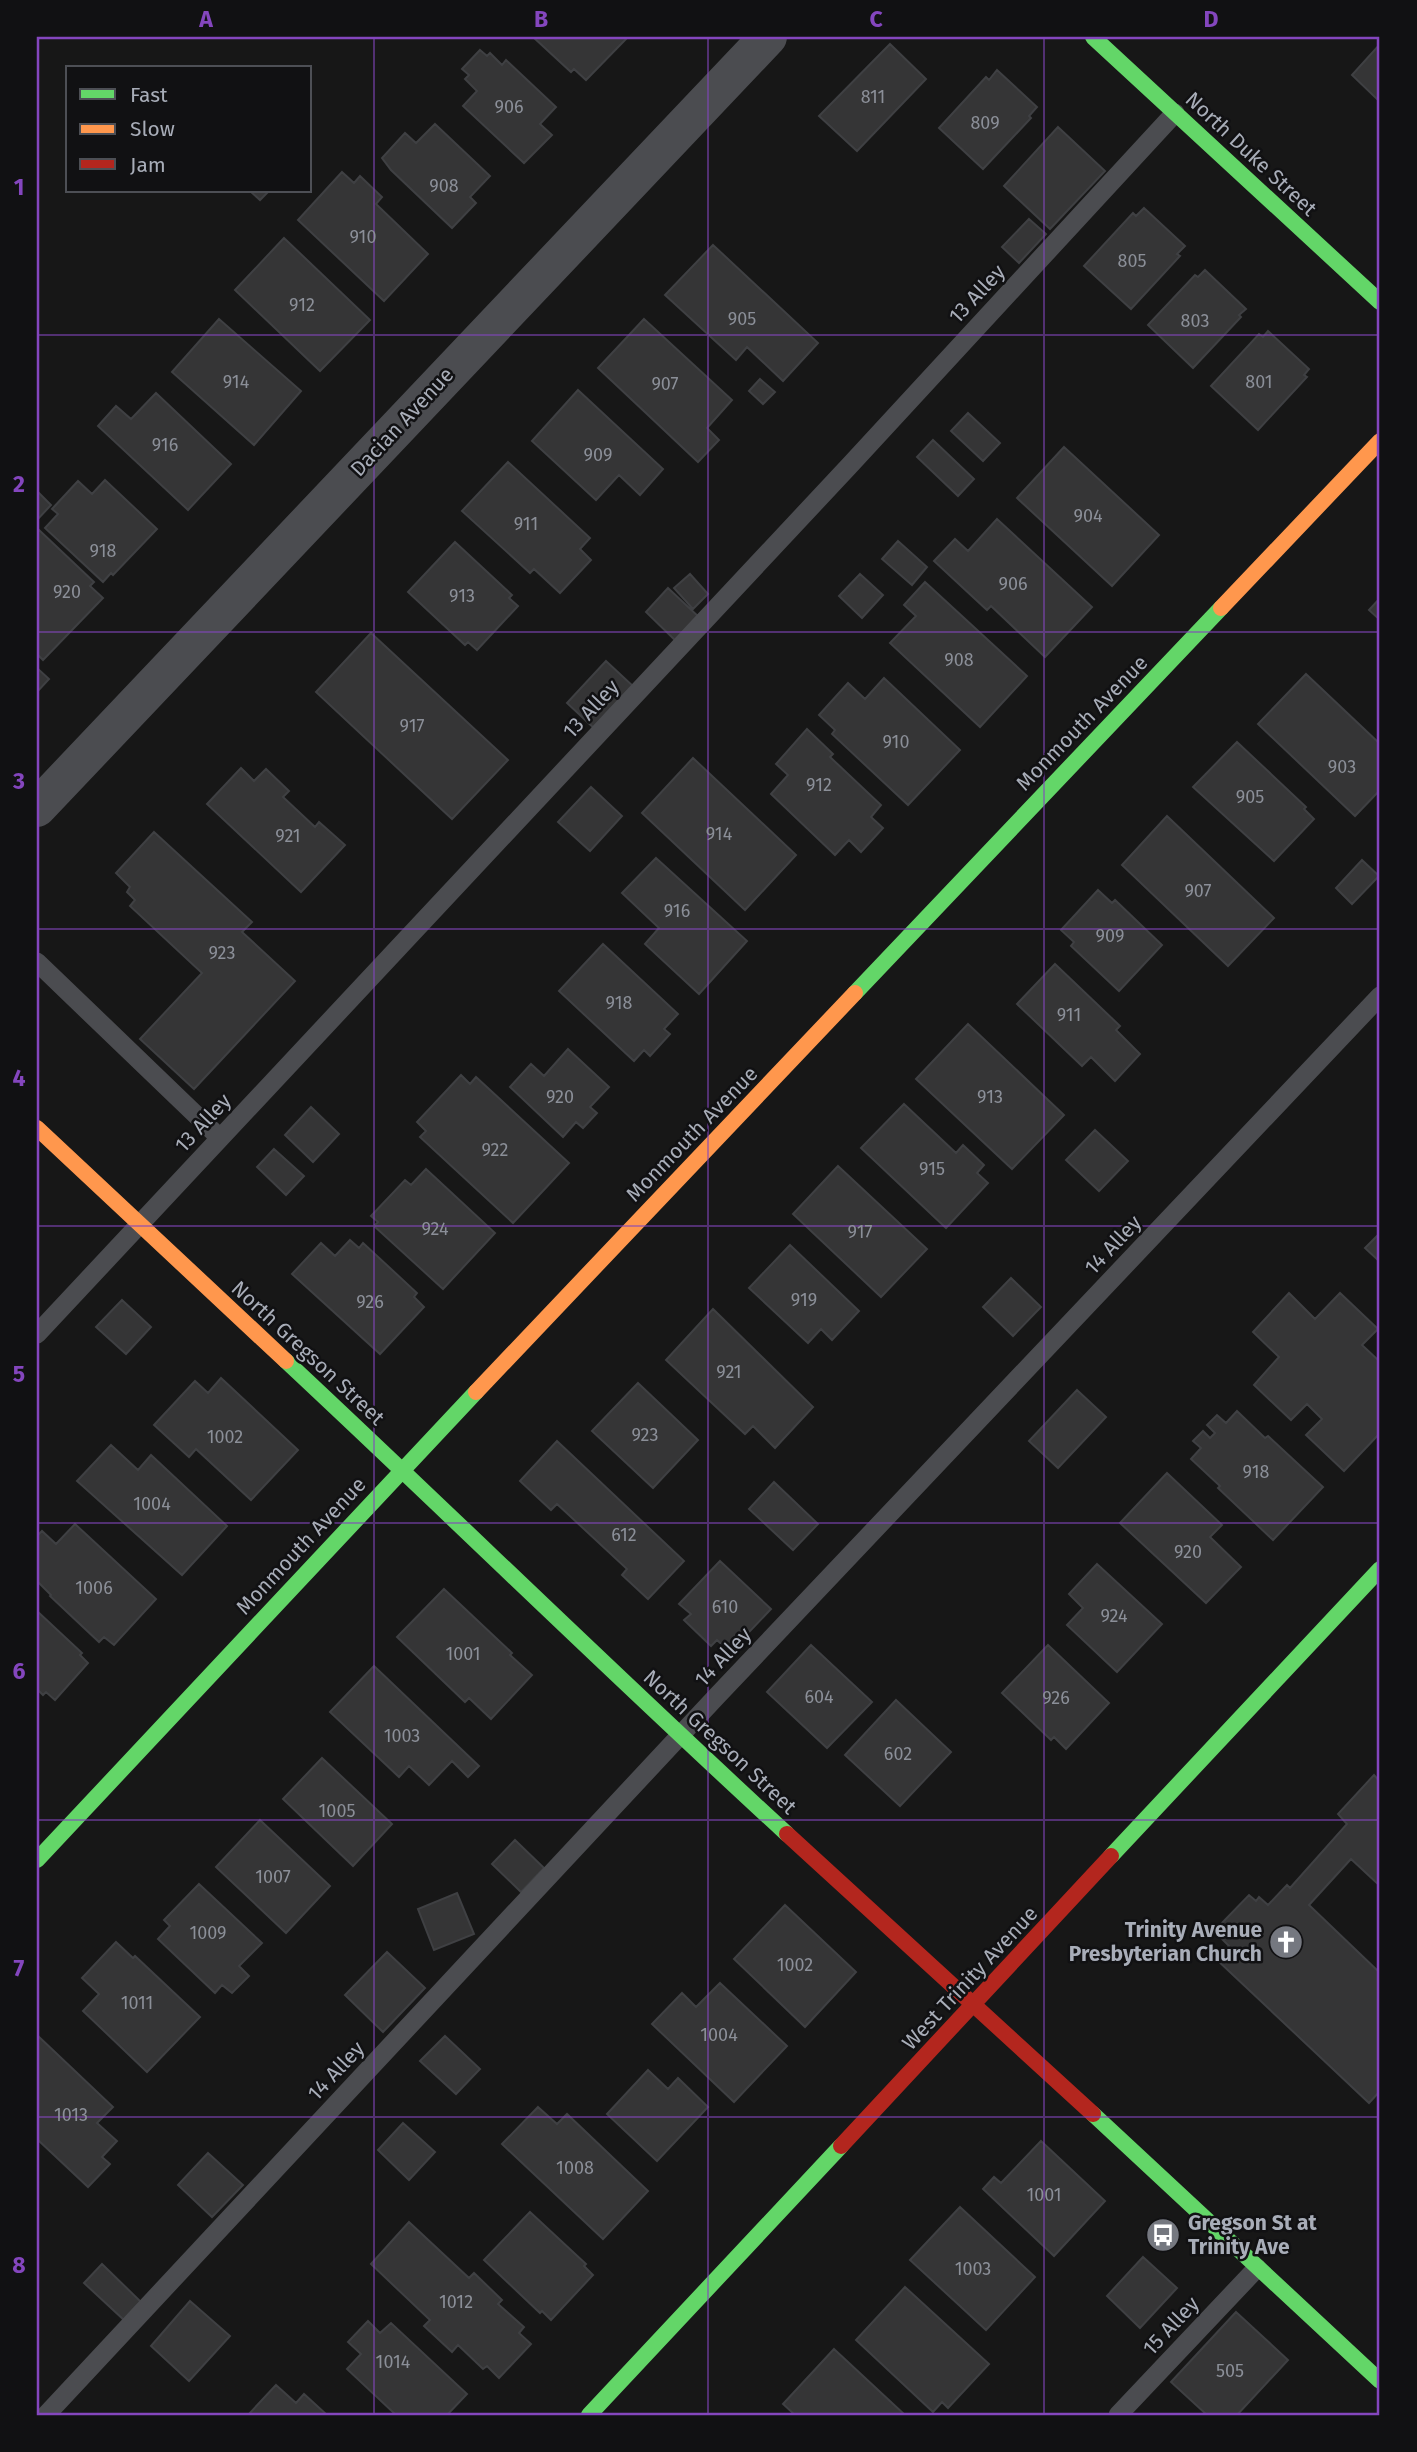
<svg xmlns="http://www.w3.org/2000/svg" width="1417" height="2452" viewBox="0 0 1417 2452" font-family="'Fira Sans',sans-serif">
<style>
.building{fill:#353536;stroke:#3f4043;stroke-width:2}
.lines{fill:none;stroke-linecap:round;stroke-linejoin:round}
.lane{stroke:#4b4c50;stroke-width:19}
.street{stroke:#4b4c50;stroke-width:38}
.fast{stroke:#63d668;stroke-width:16}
.slow{stroke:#ff974d;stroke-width:16}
.jam{stroke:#b3261e;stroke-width:16}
.grid{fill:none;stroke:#8446be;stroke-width:2;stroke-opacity:0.55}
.labels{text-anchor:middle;stroke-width:5;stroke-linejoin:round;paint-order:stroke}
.number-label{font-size:18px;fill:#8b8f98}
.street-label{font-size:21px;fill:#a8adb8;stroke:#111113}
.poi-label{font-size:21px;font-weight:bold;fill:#a8adb8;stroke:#111113;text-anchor:end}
.neatline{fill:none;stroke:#8446be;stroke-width:2.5}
.grid-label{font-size:23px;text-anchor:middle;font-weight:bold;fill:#8446be}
</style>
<rect width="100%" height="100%" fill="#171717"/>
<path class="building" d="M533,37h95l-42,43 -12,-11 -3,3z
M890,44l36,35 -69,72 -38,-35z
M1380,44v58l-28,-27z
M480,50l7,6 3,-3 12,12 4,-5 50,47 -16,17 12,11 -28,28 -61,-57 14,-15 -12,-12 4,-4 -7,-6z
M997,70l40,37 -8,9 2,2 -48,51 -44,-41 47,-51 3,3z
M435,124l55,52 -20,21 6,6 -24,25 -61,-58 -9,-12 23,-25 11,10z
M1058,127l47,44 -55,58 -46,-43z
M342,172l12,11 6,-7 22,21 -6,7 52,50 -44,47 -86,-81z
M250,191h19l-9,9z
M1144,208l41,38 -8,8 3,2 -49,53 -47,-43 49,-53 3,3z
M1029,219l17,15 -27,29 -17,-16z
M284,238l86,82 -50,51 -85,-81z
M713,245l105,98 -35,38 -36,-34 -11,13 -71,-65z
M1205,270l41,39 -7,6 2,2 -48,51 -45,-43 47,-50 3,2z
M219,319l82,72 -47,54 -82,-73z
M644,319l88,81 -25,28 12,12 -21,22 -100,-94z
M1268,331l41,38 -5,6 3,2 -49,53 -47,-44 48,-52 4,3z
M760,379l15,13 -12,12 -14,-13z
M578,390l85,79 -23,26 -21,-20 -23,25 -64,-59z
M156,393l75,71 -43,46 -90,-84 18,-20 15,13z
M968,413l32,30 -17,18 -32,-30z
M933,440l41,39 -16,17 -41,-39z
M1064,447l95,88 -47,51 -95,-88z
M508,462l82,76 -10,11 11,11 -31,33 -26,-24 -4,4 -68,-62z
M105,480l52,49 -44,46 -2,-2 -8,9 -58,-54 13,-14 -6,-5 26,-28 14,13z
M37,491l14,14 -14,15z
M997,519l95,88 -47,50 -54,-51 -4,4 -53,-49 21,-22 13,12z
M38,529l56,53 -4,4 13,12 -60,62 -6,-6z
M898,541l29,26 -15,18 -30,-26z
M455,542l57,53 -3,3 9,8 -41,44 -9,-8 -3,3 -57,-53z
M690,574l18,20 -15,15 -19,-21z
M860,574l23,21 -21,23 -23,-22z
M925,582l102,94 -47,51 -90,-84 26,-27 -12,-11z
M668,588l33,31 -23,24 -32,-31z
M1380,598v22l-11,-10z
M371,633l137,127 -56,59 -136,-127z
M606,661l29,27 -39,42 -29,-27z
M37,668l12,11 -12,13z
M1306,674l74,70v46l-25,26 -97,-92z
M884,678l76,72 -52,55 -76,-71 3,-4 -16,-15 29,-32 17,16z
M807,729l26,25 -3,3 51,48 -10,12 12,11 -22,24 -12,-12 -14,15 -64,-61 17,-19 -12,-11z
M1237,742l69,65 -2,2 10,10 -40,42 -81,-74z
M693,758l103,97 -51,55 -103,-97z
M241,768l13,13 12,-12 23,22 -6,6 32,30 4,-5 26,23 -44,47 -94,-88z
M591,787l31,29 -32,35 -32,-29z
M1167,816l107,102 -46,48 -106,-101z
M154,832l98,90 -10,10 53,49 -101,108 -54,-50 62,-66 -72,-67 5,-6 -8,-8 3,-5 -14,-14z
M656,858l91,83 -48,53 -54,-50 14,-16 -37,-35z
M1362,860l17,16 -27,28 -16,-16z
M1098,890l14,13 3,-3 47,45 -43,46 -48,-45 3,-4 -13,-12z
M603,944l75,70 -14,15 6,5 -20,22 -6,-6 -10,11 -75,-70z
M1055,964l65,62 -4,4 24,24 -25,27 -24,-24 -9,9 -65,-62z
M968,1024l96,91 -52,54 -96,-90z
M568,1049l41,38 -19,20 7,6 -14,15 -7,-6 -13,15 -53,-50 21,-23 13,12z
M461,1075l9,9 6,-7 93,86 -56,60 -93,-86 6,-6 -9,-9z
M904,1104l52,49 7,-8 21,20 -7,8 11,10 -42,45 -85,-80z
M311,1107l28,27 -26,28 -28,-27z
M1095,1130l33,31 -29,30 -33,-31z
M274,1149l30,27 -18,19 -29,-28z
M838,1166l89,83 -46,48 -88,-83z
M426,1169l69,64 -52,56 -69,-63 4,-4 -7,-6 34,-36 6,5z
M1380,1233v29l-15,-14z
M350,1240l9,8 4,-5 54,50 -3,4 10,10 -44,47 -88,-80 29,-31 14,13z
M790,1245l69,66 -27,29 -11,-11 -13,14 -59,-55z
M1011,1278l30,29 -28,29 -30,-29z
M1289,1293l26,26 25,-26 38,36 -16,16 16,15 2,-3v76l-36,38 -38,-36 16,-16 -15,-15 -16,16 -37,-35 25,-28 -26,-25z
M122,1300l29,27 -25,27 -30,-27z
M713,1309l100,98 -38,41 -22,-22 -8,8 -79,-74z
M221,1378l77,72 -47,50 -55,-51 -7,8 -35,-32 41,-44 13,12z
M638,1383l60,57 -45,48 -61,-57z
M1077,1390l29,27 -48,51 -29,-27z
M1237,1411l28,27 3,-2 55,51 -50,53 -55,-52 2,-2 -29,-27 10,-11 -8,-7 10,-10 7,7 5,-5 -8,-8 10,-10 9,8z
M557,1441l127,120 -36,38 -26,-24 5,-6 -70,-65 -6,6 -31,-29z
M111,1445l27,25 13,-15 76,71 -45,49 -105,-94z
M1167,1473l55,52 -12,12 31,30 -35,36 -86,-80z
M774,1482l44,42 -25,26 -44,-41z
M75,1524l81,75 -42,46 -10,-8 -5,5 -49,-46 1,-1 -14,-14v-45l5,-5 14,13z
M720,1561l51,48 -41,43 -13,-12 -6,6 -27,-26 7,-6 -12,-10z
M1097,1564l65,60 -45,48 -50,-47 16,-17 -14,-14z
M444,1589l68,64 -2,2 22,20 -41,44 -22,-21 -4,4 -68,-65z
M37,1611l45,42 -2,2 8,8 -33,37 -9,-8 -3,3 -6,-6z
M811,1645l61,57 -45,46 -60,-56z
M1048,1645l61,58 -43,46 -12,-12 -3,3 -49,-47z
M374,1666l105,100 -11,11 -16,-16 -23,24 -20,-19 -10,11 -69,-65z
M896,1700l55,52 -51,54 -55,-51z
M322,1758l70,66 -39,42 -70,-67z
M1374,1775l6,7v104l-29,-27 -42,46 71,68v118l-11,12 -153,-144 13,-13 -8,-8 4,-4 -7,-7 31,-32 7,6 3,-4 9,8 19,-20 3,3 57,-64 -9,-10z
M260,1820l70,66 -44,47 -70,-66z
M515,1840l29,28 -23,24 -29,-28z
M199,1884l63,59 -23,23 10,10 -17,17 -10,-8 -7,8 -57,-54 12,-13 -6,-6z
M457,1893l17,41 -40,16 -16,-41z
M785,1905l71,67 -51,55 -71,-68z
M116,1942l17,16 2,-2 65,61 -53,55 -64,-61 16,-17 -17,-16z
M387,1952l38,36 -42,44 -38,-37z
M720,1983l67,63 -53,56 -82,-78 30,-31 14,14z
M37,2035l76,72 -16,16 20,18 -15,16 8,7 -22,23 -51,-48z
M445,2036l35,33 -24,25 -36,-33z
M648,2070l20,19 10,-11 30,29 -51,54 -50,-47z
M538,2107l19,17 10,-10 81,77 -45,48 -101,-95z
M403,2123l32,29 -26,28 -31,-30z
M1041,2141l64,60 -51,55 -71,-67 11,-12 7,6z
M208,2153l35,32 -31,32 -34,-32z
M960,2207l75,70 -49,53 -76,-70z
M530,2212l56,52 -2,2 9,9 -42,45 -9,-9 -2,2 -56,-53z
M409,2222l60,56 5,-5 28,27 -4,4 26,23 -5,6 12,11 -32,34 -12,-12 -4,3 -25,-24 -6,7 -28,-26 6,-6 -59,-56z
M1143,2257l34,31 -37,40 -33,-32z
M102,2264l39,38 -17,18 -40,-37z
M905,2287l84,77 -41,44 -6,-6 -9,10 -77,-72z
M190,2301l40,35 -41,45 -38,-35z
M1236,2312l52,48 -51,55h-30l-36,-33z
M368,2321l12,12 11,-10 76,71 -20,21h-51l-49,-46 14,-15 -13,-12z
M834,2349l71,66h-110l-12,-11z
M276,2385l20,18 8,-9 23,21h-79z"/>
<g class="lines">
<path class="lane" d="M37,962l183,176
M37,1334l814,-870 324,-351
M46,2415l670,-718 664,-701
M1118,2415l139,-147"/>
<path class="street" d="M37,808l731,-771"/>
<path class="fast" d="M1093,37l287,265
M855,993l366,-385
M286,1361c168,157 332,318 501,473
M1111,1856l269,-287
M37,1860l439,-468
M1093,2114l287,267
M589,2415l252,-269"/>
<path class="slow" d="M1221,608l159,-167
M37,1128l249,233
M476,1392l379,-399"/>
<path class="jam" d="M787,1834l306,280
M841,2146l270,-290"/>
</g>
<path class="grid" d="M374,37v2378M708,37v2378M1044,37v2378M37,335h1343M37,632h1343M37,929h1343M37,1226h1343M37,1523h1343M37,1820h1343M37,2117h1343"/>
<defs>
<g id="church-disc" transform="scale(1.75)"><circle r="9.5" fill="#757880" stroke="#111113"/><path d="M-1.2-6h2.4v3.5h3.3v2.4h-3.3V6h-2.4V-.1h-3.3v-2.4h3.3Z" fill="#fff"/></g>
<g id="bus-disc" transform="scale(1.75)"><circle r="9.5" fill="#757880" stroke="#111113"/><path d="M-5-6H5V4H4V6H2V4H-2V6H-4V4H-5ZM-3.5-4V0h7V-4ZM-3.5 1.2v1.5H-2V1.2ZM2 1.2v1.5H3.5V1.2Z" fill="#fff"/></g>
</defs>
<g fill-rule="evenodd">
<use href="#church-disc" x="1286" y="1942"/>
<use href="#bus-disc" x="1163" y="2235"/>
</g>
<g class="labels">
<g class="number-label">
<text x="873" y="103">811</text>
<text x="509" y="113">906</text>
<text x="985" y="129">809</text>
<text x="444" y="192">908</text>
<text x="363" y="243">910</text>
<text x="1132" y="267">805</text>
<text x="302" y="311">912</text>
<text x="742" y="325">905</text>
<text x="1195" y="327">803</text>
<text x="236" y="388">914</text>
<text x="1259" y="388">801</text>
<text x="665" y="390">907</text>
<text x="165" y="451">916</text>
<text x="598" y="461">909</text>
<text x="1088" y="522">904</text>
<text x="526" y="530">911</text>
<text x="103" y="557">918</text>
<text x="1013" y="590">906</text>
<text x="67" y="598">920</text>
<text x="462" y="602">913</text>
<text x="959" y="666">908</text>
<text x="412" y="732">917</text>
<text x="896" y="748">910</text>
<text x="1342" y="773">903</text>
<text x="819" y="791">912</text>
<text x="1250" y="803">905</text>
<text x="719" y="840">914</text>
<text x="288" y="842">921</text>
<text x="1198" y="897">907</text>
<text x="677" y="917">916</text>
<text x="1110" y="942">909</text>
<text x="222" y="959">923</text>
<text x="619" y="1009">918</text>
<text x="1069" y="1021">911</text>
<text x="560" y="1103">920</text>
<text x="990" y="1103">913</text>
<text x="495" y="1156">922</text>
<text x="932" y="1175">915</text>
<text x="435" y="1235">924</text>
<text x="860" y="1238">917</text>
<text x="804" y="1306">919</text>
<text x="370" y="1308">926</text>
<text x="729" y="1378">921</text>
<text x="645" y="1441">923</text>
<text x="225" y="1443">1002</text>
<text x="1256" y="1478">918</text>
<text x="152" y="1510">1004</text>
<text x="624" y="1541">612</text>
<text x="1188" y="1558">920</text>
<text x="94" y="1594">1006</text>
<text x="725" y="1613">610</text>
<text x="1114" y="1622">924</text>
<text x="463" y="1660">1001</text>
<text x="819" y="1703">604</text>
<text x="1056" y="1704">926</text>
<text x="402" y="1742">1003</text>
<text x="898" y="1760">602</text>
<text x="337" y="1817">1005</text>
<text x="273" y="1883">1007</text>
<text x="208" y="1939">1009</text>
<text x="795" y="1971">1002</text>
<text x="137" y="2009">1011</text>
<text x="719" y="2041">1004</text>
<text x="71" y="2121">1013</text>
<text x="575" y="2174">1008</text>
<text x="1044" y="2201">1001</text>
<text x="973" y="2275">1003</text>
<text x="456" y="2308">1012</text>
<text x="393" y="2368">1014</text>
<text x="1230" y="2377">505</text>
</g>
<g class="street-label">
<text transform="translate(1251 154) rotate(43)" y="7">North Duke Street</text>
<text transform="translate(977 294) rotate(-47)" y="7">13 Alley</text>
<text transform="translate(402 422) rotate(-47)" y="7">Dacian Avenue</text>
<text transform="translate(591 709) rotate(-47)" y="7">13 Alley</text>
<text transform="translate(1082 723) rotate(-46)" y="7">Monmouth Avenue</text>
<text transform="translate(203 1123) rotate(-47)" y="7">13 Alley</text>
<text transform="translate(692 1134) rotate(-46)" y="7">Monmouth Avenue</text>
<text transform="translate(1113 1245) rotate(-47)" y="7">14 Alley</text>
<text transform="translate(308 1353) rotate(43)" y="7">North Gregson Street</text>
<text transform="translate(301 1546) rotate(-47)" y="7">Monmouth Avenue</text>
<text transform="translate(723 1657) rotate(-47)" y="7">14 Alley</text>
<text transform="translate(720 1742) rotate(43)" y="7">North Gregson Street</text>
<text transform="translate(970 1978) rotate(-47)" y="7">West Trinity Avenue</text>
<text transform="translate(336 2071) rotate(-47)" y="7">14 Alley</text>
<text transform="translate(1171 2326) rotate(-47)" y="7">15 Alley</text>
</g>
<g class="poi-label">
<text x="1262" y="1937">Trinity Avenue<tspan x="1262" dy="24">Presbyterian Church</tspan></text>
<text x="1188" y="2230" text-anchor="start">Gregson St at<tspan x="1188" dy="24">Trinity Ave</tspan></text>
</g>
</g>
<rect width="1417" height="2452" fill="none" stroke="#111113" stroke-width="77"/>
<rect x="66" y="66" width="245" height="126" fill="#111113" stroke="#4d4f55" stroke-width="2"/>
<rect x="80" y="89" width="35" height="10" fill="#63d668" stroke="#4d4f55" stroke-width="2"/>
<text x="130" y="102" font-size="21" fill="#a8adb8">Fast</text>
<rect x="80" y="124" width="35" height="10" fill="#ff974d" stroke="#4d4f55" stroke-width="2"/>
<text x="130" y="136" font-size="21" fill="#a8adb8">Slow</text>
<rect x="80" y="159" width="35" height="10" fill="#b3261e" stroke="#4d4f55" stroke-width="2"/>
<text x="130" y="172" font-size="21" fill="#a8adb8">Jam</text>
<rect x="38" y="38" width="1340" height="2376" class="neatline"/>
<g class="grid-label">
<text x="206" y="27">A</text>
<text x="541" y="27">B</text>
<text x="876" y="27">C</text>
<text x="1211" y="27">D</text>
<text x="19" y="195">1</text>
<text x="19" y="492">2</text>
<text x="19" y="789">3</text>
<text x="19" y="1086">4</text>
<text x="19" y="1382">5</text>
<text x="19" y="1679">6</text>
<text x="19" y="1976">7</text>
<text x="19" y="2273">8</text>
</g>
</svg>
